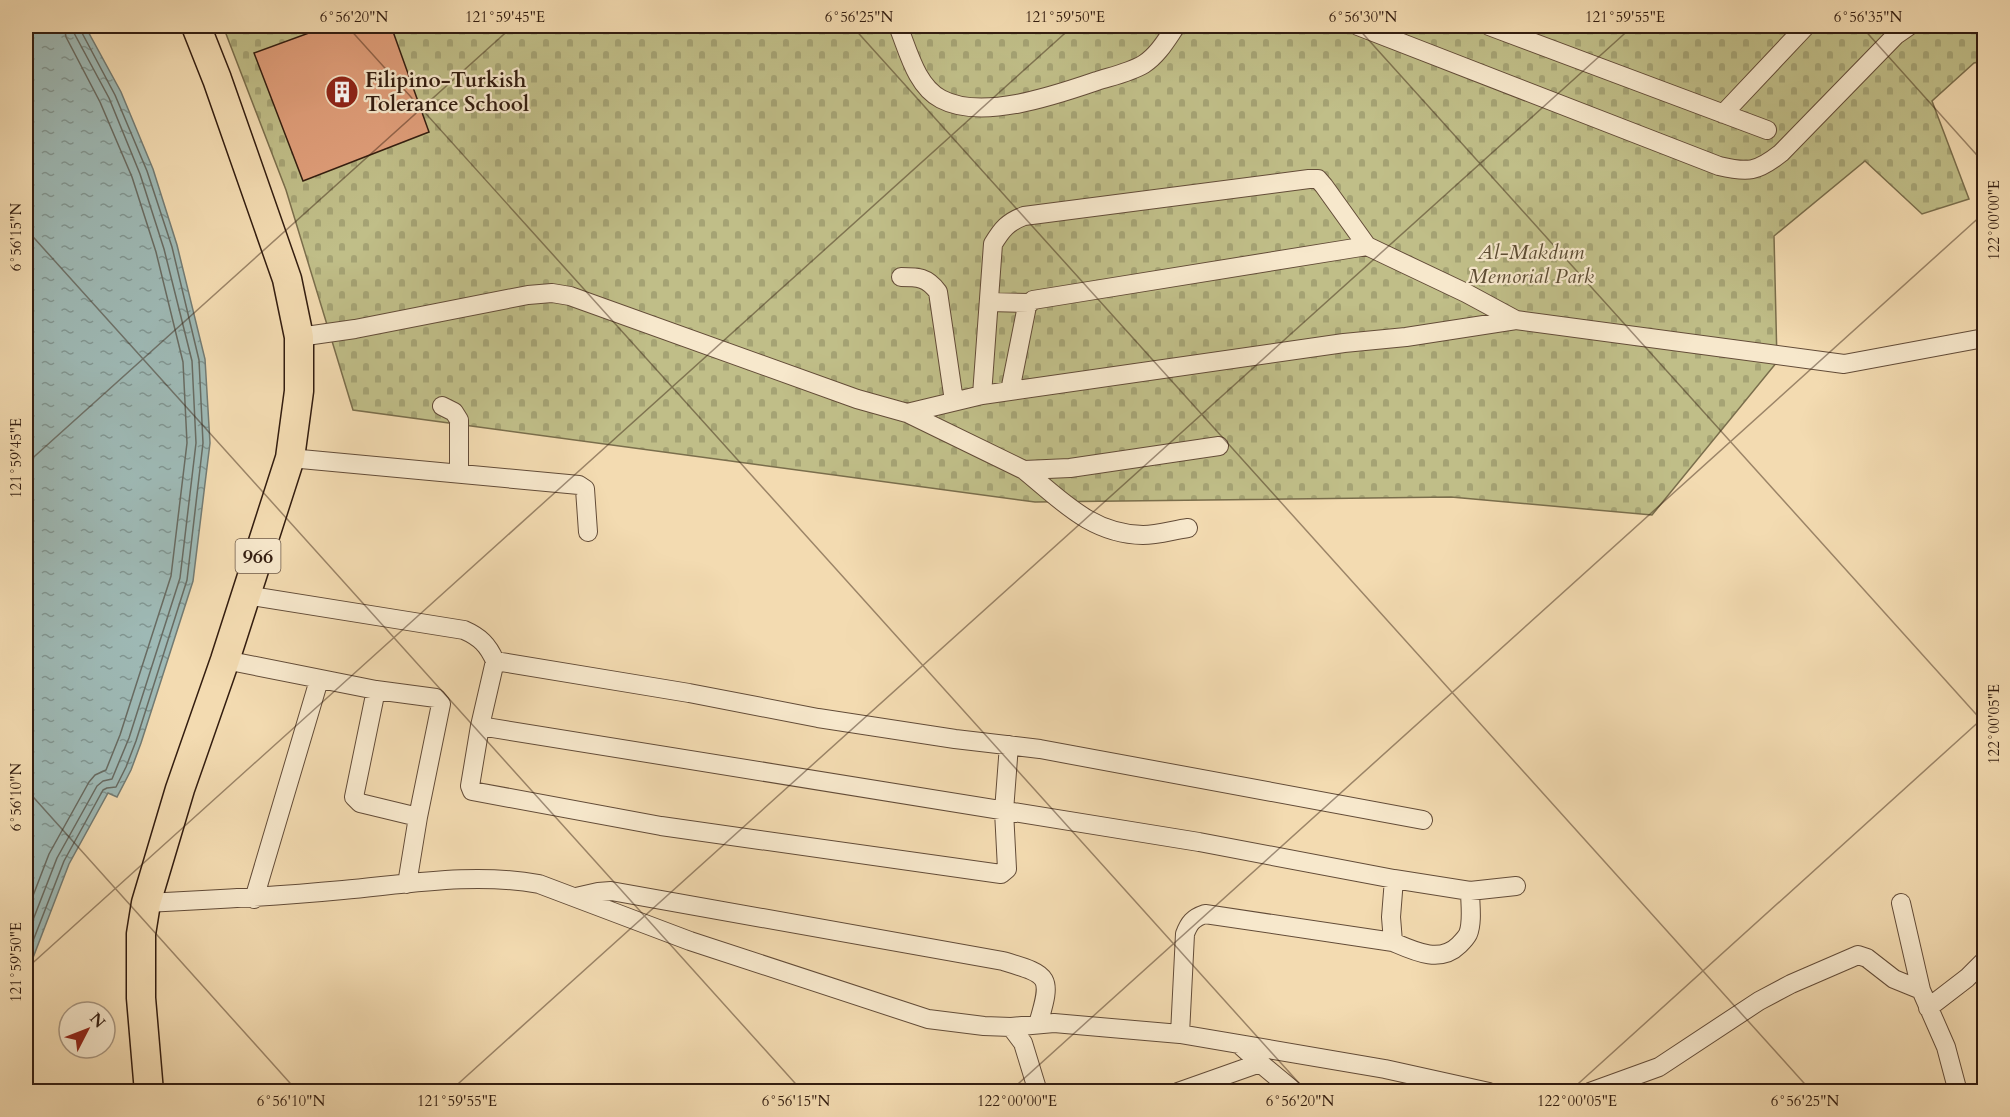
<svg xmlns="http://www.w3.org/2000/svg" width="2010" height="1117" viewBox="0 0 2010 1117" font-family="Cardo,serif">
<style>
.cemetery{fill:url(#cemetery-stones);stroke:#7a6e4c;stroke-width:1.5}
.water{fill:url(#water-ripples);stroke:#737b73;stroke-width:1.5}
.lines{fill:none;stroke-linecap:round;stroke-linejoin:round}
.shore{stroke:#686b62;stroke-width:1.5}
.building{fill:#e09e7a;stroke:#331d10;stroke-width:1.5}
.street-casing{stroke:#634c38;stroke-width:20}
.primary-casing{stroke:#331d10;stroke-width:31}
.street{stroke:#f7e8cc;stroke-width:18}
.primary{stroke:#f3dbb1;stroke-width:28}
.ticks{fill:none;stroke:#331d10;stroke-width:1.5;stroke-opacity:0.45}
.labels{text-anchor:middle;stroke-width:4.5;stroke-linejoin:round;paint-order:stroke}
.shield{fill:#f7e8cc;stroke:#6e5a48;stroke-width:1.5}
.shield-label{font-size:20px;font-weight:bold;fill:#331d10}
.poi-label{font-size:21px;font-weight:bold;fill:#331d10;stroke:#f7e8cc;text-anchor:start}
.park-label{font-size:21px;font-style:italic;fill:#5d4d34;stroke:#f7e8cc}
.neatline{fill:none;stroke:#331d10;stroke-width:2}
.ticks-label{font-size:15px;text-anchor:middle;fill:#331d10}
</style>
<defs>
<pattern id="cemetery-stones" width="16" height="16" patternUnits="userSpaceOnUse" patternTransform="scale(1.5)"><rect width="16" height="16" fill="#c0be88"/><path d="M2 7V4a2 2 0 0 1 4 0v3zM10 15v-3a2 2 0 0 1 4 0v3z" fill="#a5a374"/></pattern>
<pattern id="water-ripples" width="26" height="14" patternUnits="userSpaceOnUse" patternTransform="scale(1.5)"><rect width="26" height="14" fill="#9eb9b5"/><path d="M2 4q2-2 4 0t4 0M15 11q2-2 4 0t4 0" fill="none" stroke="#819692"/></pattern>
</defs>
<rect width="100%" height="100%" fill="#f3dbb1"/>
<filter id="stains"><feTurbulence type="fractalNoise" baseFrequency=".00333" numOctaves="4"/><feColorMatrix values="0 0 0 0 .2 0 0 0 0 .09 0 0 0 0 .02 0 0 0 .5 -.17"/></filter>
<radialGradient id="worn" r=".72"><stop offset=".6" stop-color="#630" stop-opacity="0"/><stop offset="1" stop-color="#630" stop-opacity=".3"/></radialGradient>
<path class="cemetery" d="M223,26h1761v35l-10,2 -42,38 37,98 -47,15 -57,-53 -91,75 3,126 -125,153 -201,-18 -416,5 -682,-92 -67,-220z"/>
<path class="water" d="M26,26h59l36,66 32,77 24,76 28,114 5,84 -17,138 -52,162 -10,27 -14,27 -9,-4 -39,71 -43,112z"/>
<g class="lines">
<path class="shore" d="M26,914l23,-60 40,-72 6,-7 11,-5 14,-35 51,-159 16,-133 -4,-81 -27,-110 -24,-75 -32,-75 -34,-65 -2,-11
M26,938l31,-80 40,-72 6,-5 9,-2 17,-41 51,-160 16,-135 -4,-82 -28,-112 -24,-75 -31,-76 -35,-65 -1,-7
M26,959l38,-98 39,-71 4,-2 9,-1 10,-20 10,-26 51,-161 16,-137 -4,-83 -27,-113 -25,-76 -32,-76 -34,-64v-5"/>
</g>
<path class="building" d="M328,26h63l38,106 -126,49 -49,-128z"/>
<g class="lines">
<g class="street-casing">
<path id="street" d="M898,26c10,24 18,60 43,73 41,22 115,-4 156,-18 16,-5 34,-9 47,-17 14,-9 23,-25 32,-38
M1358,26l361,140c29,7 38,6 62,-13l115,-118 13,-9
M1489,26l278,104
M1723,114l83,-88
M1367,246l99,47 50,27
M901,277c17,0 26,0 37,15l16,109
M989,302l40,1
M299,337l56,-8 173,-34 24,-2 18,3 287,103 50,14 75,-18 362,-52 62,-6 110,-17 328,44 140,-26
M982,395l11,-151c9,-15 15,-22 31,-28l285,-37h9l6,7 43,60 -334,54 -6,6 -17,85
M442,406l12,6 5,8v53
M907,413l117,57 46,-2 149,-22
M290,458l289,27 6,4 3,43
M1024,470c37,30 67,64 119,65 14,0 31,-5 45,-7
M245,595l219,35c16,7 24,15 31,31l194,32 129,25 137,21 85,10 383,71
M225,660l151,30 60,8 5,6 -23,113 -11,67
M495,661l-15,65 -10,60 2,5 189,35 340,48 6,-5 -3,-58 5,-66
M376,690l-22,107 6,6 58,14
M480,726l719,116 195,37 76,12 46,-5
M1394,879l-3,38 2,25c21,9 47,22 66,3 4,-4 7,-7 9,-11 5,-12 2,-31 2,-43
M576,897l22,-5 13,-1 392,70c46,14 50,14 35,63
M254,899l65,-219
M146,903c66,-3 131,-7 197,-13 65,-6 131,-18 196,-6l151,57 238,78 56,7 27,1 43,-4 126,11 205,35 104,23
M1901,903l20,87
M1928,1008l39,-30 17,-17
M1011,1027l12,16 15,49
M1180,1034l5,-100c4,-11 8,-16 20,-20l188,28
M1260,1063l35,29
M1178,1092l82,-29 -20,-18
M1590,1092l69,-25 100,-66 32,-17 67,-29 9,3 27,21 27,11 25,57 12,45"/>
</g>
<g class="primary-casing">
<path id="primary" d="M149,1092l-8,-94v-64l5,-31 34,-114 45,-129 65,-202 9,-67v-54l-12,-58 -70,-200 -21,-53"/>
</g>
<use href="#street" class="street"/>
<use href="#primary" class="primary"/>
</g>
<path class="ticks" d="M347,26l960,1066M852,26l960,1066M1356,26l628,697M1861,26l123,137M26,229l777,863M26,464l487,-438M26,789l272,303M26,969l1047,-943M449,1092l1184,-1066M1009,1092l975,-879M1569,1092l415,-375"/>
<defs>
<g id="building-disc" transform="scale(1.725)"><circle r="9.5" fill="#8f2418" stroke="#f7e8cc"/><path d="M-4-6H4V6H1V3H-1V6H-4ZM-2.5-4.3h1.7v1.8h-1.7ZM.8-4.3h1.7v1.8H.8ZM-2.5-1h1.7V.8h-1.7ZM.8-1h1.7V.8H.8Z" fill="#fff"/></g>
</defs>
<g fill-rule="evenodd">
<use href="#building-disc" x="342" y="92"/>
</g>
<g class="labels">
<rect class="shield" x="235.5" y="539" width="45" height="34" rx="4.5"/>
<g class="shield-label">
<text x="258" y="563">966</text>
</g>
<g class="poi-label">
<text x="365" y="87">Filipino-Turkish<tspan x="365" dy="24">Tolerance School</tspan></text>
</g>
<g class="park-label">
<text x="1531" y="259">Al-Makdum<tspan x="1531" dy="24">Memorial Park</tspan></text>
</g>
</g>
<rect width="2010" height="1117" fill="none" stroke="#f3dbb1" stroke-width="66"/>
<g transform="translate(87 1030) rotate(48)"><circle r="28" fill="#f7e8cc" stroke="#a99781" stroke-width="1.5"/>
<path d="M0-4.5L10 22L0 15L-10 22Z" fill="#8f2418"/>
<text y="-9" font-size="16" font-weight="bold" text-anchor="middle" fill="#331d10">N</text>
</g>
<rect x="33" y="33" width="1944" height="1051" class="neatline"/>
<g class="ticks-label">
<text x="354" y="22">6°56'20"N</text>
<text x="505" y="22">121°59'45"E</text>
<text x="859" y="22">6°56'25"N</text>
<text x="1065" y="22">121°59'50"E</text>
<text x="1363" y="22">6°56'30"N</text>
<text x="1625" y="22">121°59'55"E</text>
<text x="1868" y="22">6°56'35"N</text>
<text transform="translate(1994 220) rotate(-90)" y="5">122°00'00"E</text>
<text transform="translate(16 237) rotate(-90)" y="5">6°56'15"N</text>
<text transform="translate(16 458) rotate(-90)" y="5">121°59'45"E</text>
<text transform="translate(1994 724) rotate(-90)" y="5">122°00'05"E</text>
<text transform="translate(16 797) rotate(-90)" y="5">6°56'10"N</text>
<text transform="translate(16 962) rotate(-90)" y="5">121°59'50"E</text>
<text x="291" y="1106">6°56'10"N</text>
<text x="457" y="1106">121°59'55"E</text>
<text x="796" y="1106">6°56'15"N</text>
<text x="1017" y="1106">122°00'00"E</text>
<text x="1300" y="1106">6°56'20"N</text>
<text x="1577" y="1106">122°00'05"E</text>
<text x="1805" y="1106">6°56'25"N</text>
</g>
<rect width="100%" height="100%" filter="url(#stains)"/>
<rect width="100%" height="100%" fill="url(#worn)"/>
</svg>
